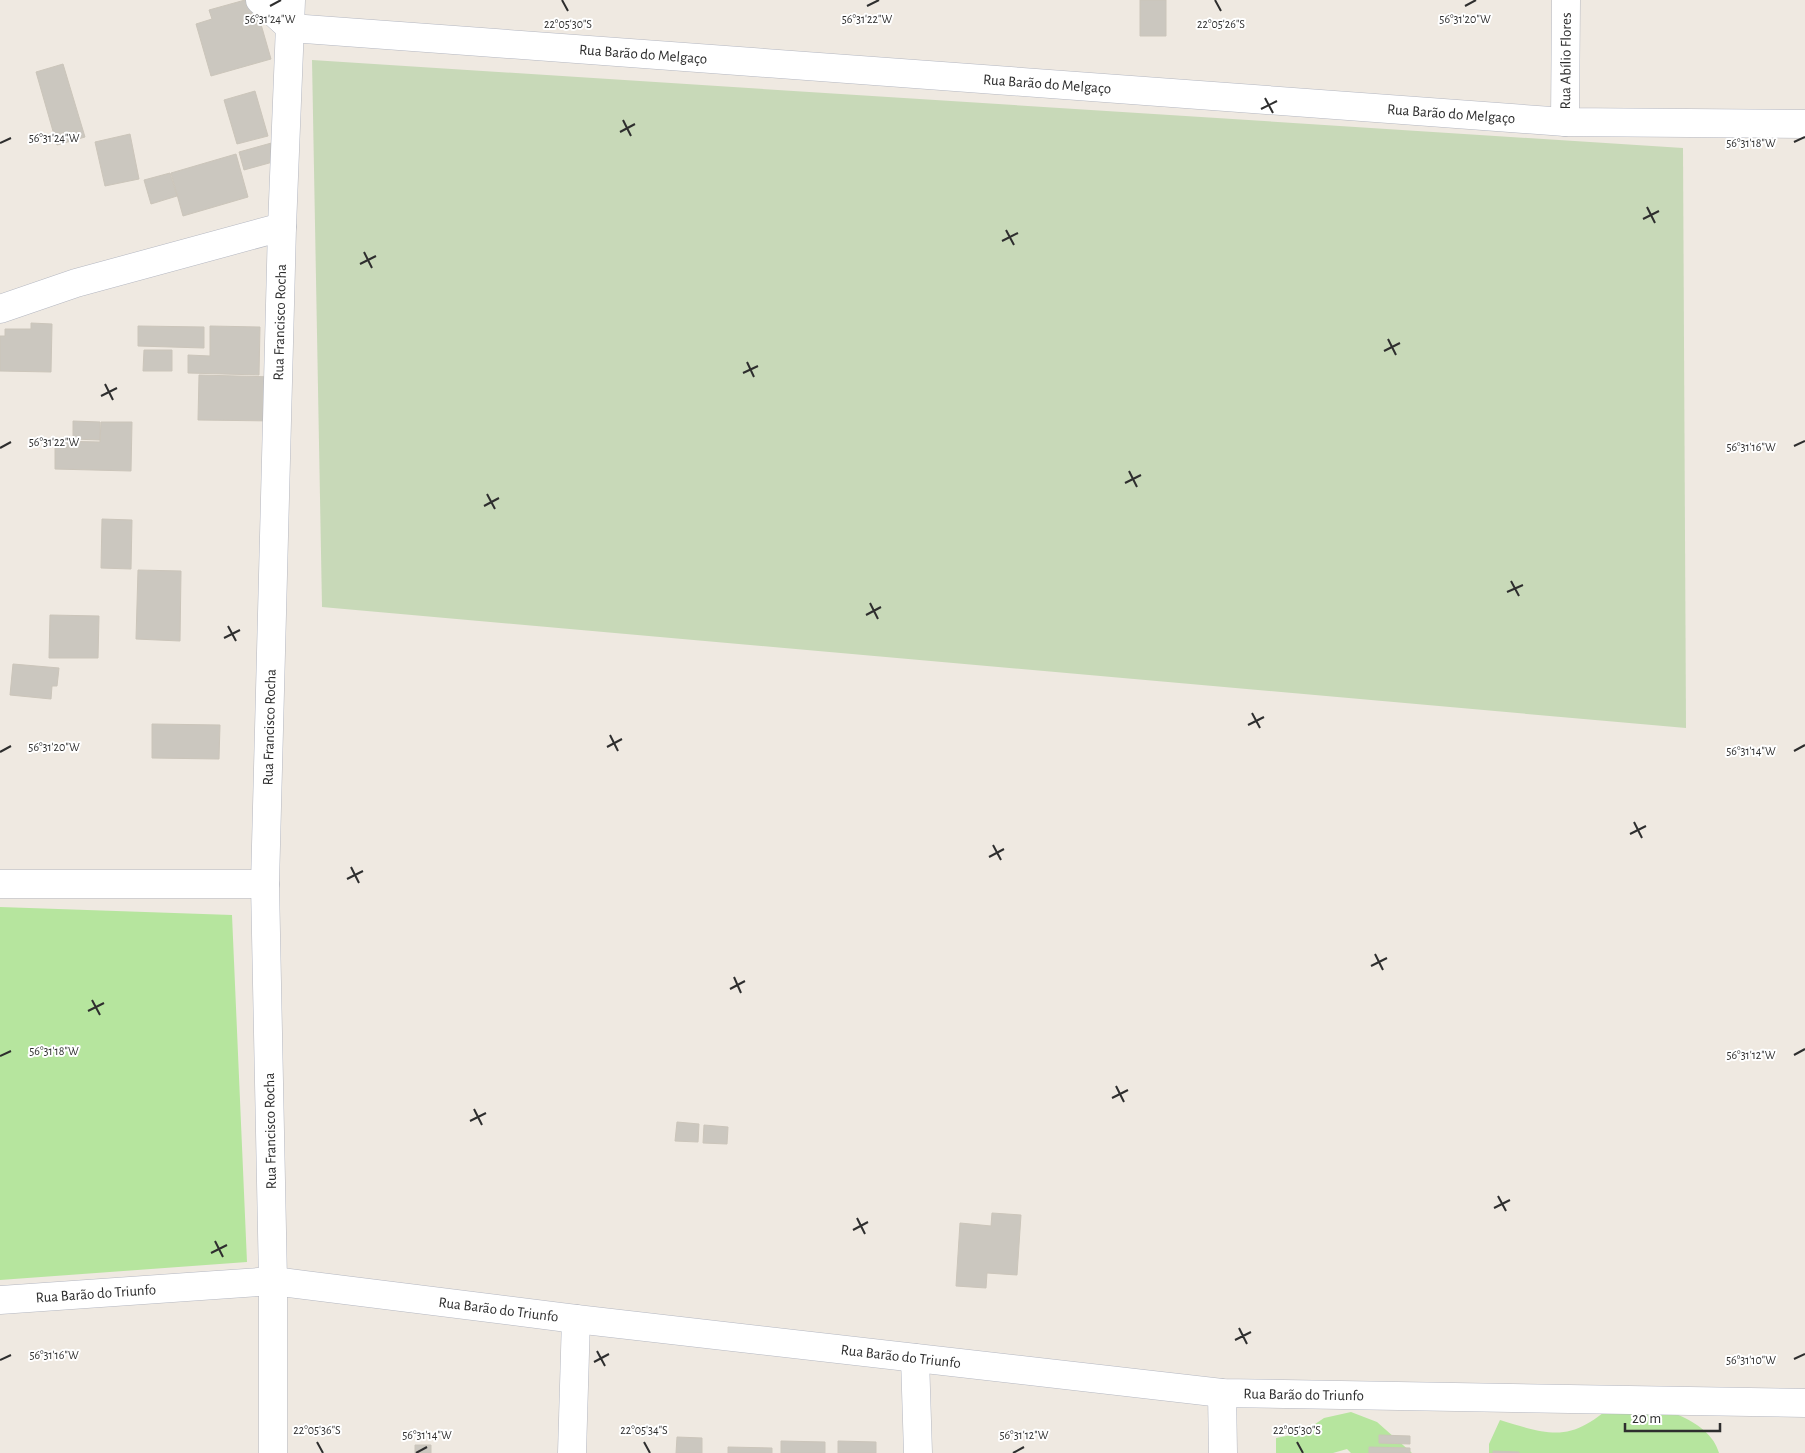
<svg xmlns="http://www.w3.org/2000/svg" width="1805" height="1453" viewBox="0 0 1805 1453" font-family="'Alegreya Sans',sans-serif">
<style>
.green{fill:#b6e59e}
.cemetery{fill:#c8d9b8}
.building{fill:#cbc7bf;stroke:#cbc5ba}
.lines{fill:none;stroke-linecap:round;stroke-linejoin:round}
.street-casing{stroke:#b4b7c1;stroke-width:29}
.street{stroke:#fff;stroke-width:28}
.ticks{fill:none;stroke:#2e2e2e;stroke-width:2}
.labels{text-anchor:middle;stroke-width:4;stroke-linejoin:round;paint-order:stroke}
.street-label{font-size:15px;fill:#2e2e2e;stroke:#fff}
.ticks-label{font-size:12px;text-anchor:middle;fill:#2e2e2e;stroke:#fff;stroke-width:4;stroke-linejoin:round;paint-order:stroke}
</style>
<rect width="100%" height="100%" fill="#efe9e1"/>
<path class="green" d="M0,907l232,8 15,347 -247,18z
M1622,1397c30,8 88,21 97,56h-230v-9l11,-24c60,19 74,20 122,-23z
M1351,1412l26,10 35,31h-61l-4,-4 -14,4h-57v-15l26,-5 22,-15z"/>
<path class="cemetery" d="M312,60l1371,88 3,580 -1364,-121z"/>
<path class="building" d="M245,0h9l17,59 -60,17 -15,-52 16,-5 -3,-9z
M1140,0h26v36h-26z
M63,64l22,73 -28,8 -21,-73z
M255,91l13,45 -31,8 -13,-44z
M130,134l9,45 -34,7 -10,-44z
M275,142l5,18 -36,10 -5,-18z
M236,154l12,43 -65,19 -12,-43z
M170,173l7,23 -26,8 -7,-24z
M31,323l21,1 -1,48 -51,-1v-35h5v-7h26z
M138,326l66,1v21l-66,-2z
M210,326l50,1 -1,48 -71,-2v-18l22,1z
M144,350h28v21h-29z
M199,375l76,2 -1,44 -76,-1z
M73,421l27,1v18l-27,-1z
M101,422h31l-1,49 -76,-2v-28l45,1z
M102,519l30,1 -1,49 -30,-1z
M138,570l43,1 -1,70 -44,-2z
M50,615l49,1 -1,42h-49z
M13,664l46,4 -2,18h-5l-1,13 -41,-4z
M152,724l68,1 -1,34 -67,-1z
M677,1122l22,2 -1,18 -23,-1z
M704,1125l24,2 -1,17 -24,-1z
M992,1213l29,2 -4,60 -30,-2 -1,15 -30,-2 4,-63 31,3z
M1379,1435l31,1v8l-31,-1z
M677,1437l25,1v15h-26z
M781,1441l44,1v11h-44z
M838,1441l38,1v11h-38z
M415,1445h16v8h-16z
M728,1447l44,1v5h-44z
M1369,1447l41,1v5h-41z
M1493,1451l26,1v1h-26z"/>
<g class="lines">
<g class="street-casing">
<g id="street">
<path id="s1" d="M260,0l31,28 1274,94 240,2"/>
<path id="s2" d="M1565,122l1,-122"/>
<path d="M0,309l76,-26 206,-56"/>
<path d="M0,884h265"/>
<path id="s3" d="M0,1300l273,-19 303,38 646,74 583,10"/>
<path d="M915,1358l3,95"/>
<path d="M1222,1393l1,60"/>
<path id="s4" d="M273,1453v-172l-8,-397 17,-657 9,-227"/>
<path d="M572,1453l4,-134"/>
</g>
</g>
<use href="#street" class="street"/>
</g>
<path class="ticks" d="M562,0l6,11M1215,0l6,11M270,6l11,-6M867,6l12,-6M1465,6l11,-6M1265,98l8,15M1261,109l16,-8M623,120l8,16M620,132l15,-8M1794,142l11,-5M0,143l11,-5M1647,207l8,16M1643,219l16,-8M1006,230l8,15M1002,241l16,-8M364,252l8,16M360,264l16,-8M1388,339l8,16M1384,351l16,-8M747,362l7,15M743,373l15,-7M105,384l8,16M101,396l16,-8M1794,446l11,-5M0,448l11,-6M1129,471l8,16M1125,483l16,-8M487,494l8,15M484,506l15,-8M1511,581l8,15M1507,592l16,-7M870,603l8,16M866,615l15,-8M228,626l8,15M224,638l16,-8M1252,713l8,15M1248,725l16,-8M610,735l8,16M607,747l15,-8M1794,751l11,-6M0,752l11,-6M1634,822l8,16M1630,834l16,-8M993,845l8,15M989,857l15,-8M351,867l8,16M347,879l16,-8M1375,954l8,16M1371,966l16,-8M734,977l7,16M730,989l15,-8M92,1000l8,15M88,1011l16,-8M1794,1055l11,-6M0,1056l11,-5M1116,1086l8,16M1112,1098l16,-8M474,1109l8,16M470,1121l16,-8M1498,1196l8,15M1494,1208l16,-8M857,1218l8,16M853,1230l15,-8M215,1241l8,16M211,1253l16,-8M1239,1328l8,16M1235,1340l16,-8M597,1351l8,15M1794,1359l11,-5M0,1360l11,-5M594,1362l15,-8M317,1442l6,11M644,1442l6,11M1297,1442l6,11M416,1453l11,-6M1013,1453l11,-6"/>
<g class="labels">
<g class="street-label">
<text dy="5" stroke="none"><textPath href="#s1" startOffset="395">Rua Barão do Melgaço</textPath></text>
<text dy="5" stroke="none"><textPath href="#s2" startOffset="61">Rua Abílio Flores</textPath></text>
<text dy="5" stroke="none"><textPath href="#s1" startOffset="800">Rua Barão do Melgaço</textPath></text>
<text dy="5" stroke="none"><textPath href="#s1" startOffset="1205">Rua Barão do Melgaço</textPath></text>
<text dy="5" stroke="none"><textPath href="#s4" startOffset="1131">Rua Francisco Rocha</textPath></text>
<text dy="5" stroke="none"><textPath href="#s4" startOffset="726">Rua Francisco Rocha</textPath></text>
<text transform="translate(270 1131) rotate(-91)" y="5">Rua Francisco Rocha</text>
<text dy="5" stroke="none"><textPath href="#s3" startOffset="96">Rua Barão do Triunfo</textPath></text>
<text dy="5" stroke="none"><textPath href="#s3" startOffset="501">Rua Barão do Triunfo</textPath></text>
<text dy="5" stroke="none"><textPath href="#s3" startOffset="906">Rua Barão do Triunfo</textPath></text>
<text dy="5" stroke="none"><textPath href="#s3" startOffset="1311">Rua Barão do Triunfo</textPath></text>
</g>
</g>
<g class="ticks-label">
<text x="270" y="23">56°31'24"W</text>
<text x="867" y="23">56°31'22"W</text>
<text x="1465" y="23">56°31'20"W</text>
<text x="568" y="28">22°05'30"S</text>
<text x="1221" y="28">22°05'26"S</text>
<text x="54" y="142">56°31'24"W</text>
<text x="1751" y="147">56°31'18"W</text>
<text x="54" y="446">56°31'22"W</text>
<text x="1751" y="451">56°31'16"W</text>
<text x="54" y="751">56°31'20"W</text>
<text x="1751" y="755">56°31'14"W</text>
<text x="54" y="1055">56°31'18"W</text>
<text x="1751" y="1059">56°31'12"W</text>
<text x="54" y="1359">56°31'16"W</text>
<text x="1751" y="1364">56°31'10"W</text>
<text x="317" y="1434">22°05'36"S</text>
<text x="644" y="1434">22°05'34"S</text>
<text x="1297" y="1434">22°05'30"S</text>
<text x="427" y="1439">56°31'14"W</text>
<text x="1024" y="1439">56°31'12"W</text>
</g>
<path d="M1625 1423v8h95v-8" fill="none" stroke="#2e2e2e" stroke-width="2.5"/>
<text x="1632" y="1423" font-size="15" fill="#2e2e2e" stroke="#ffffff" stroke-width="4" paint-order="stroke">20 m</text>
</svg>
